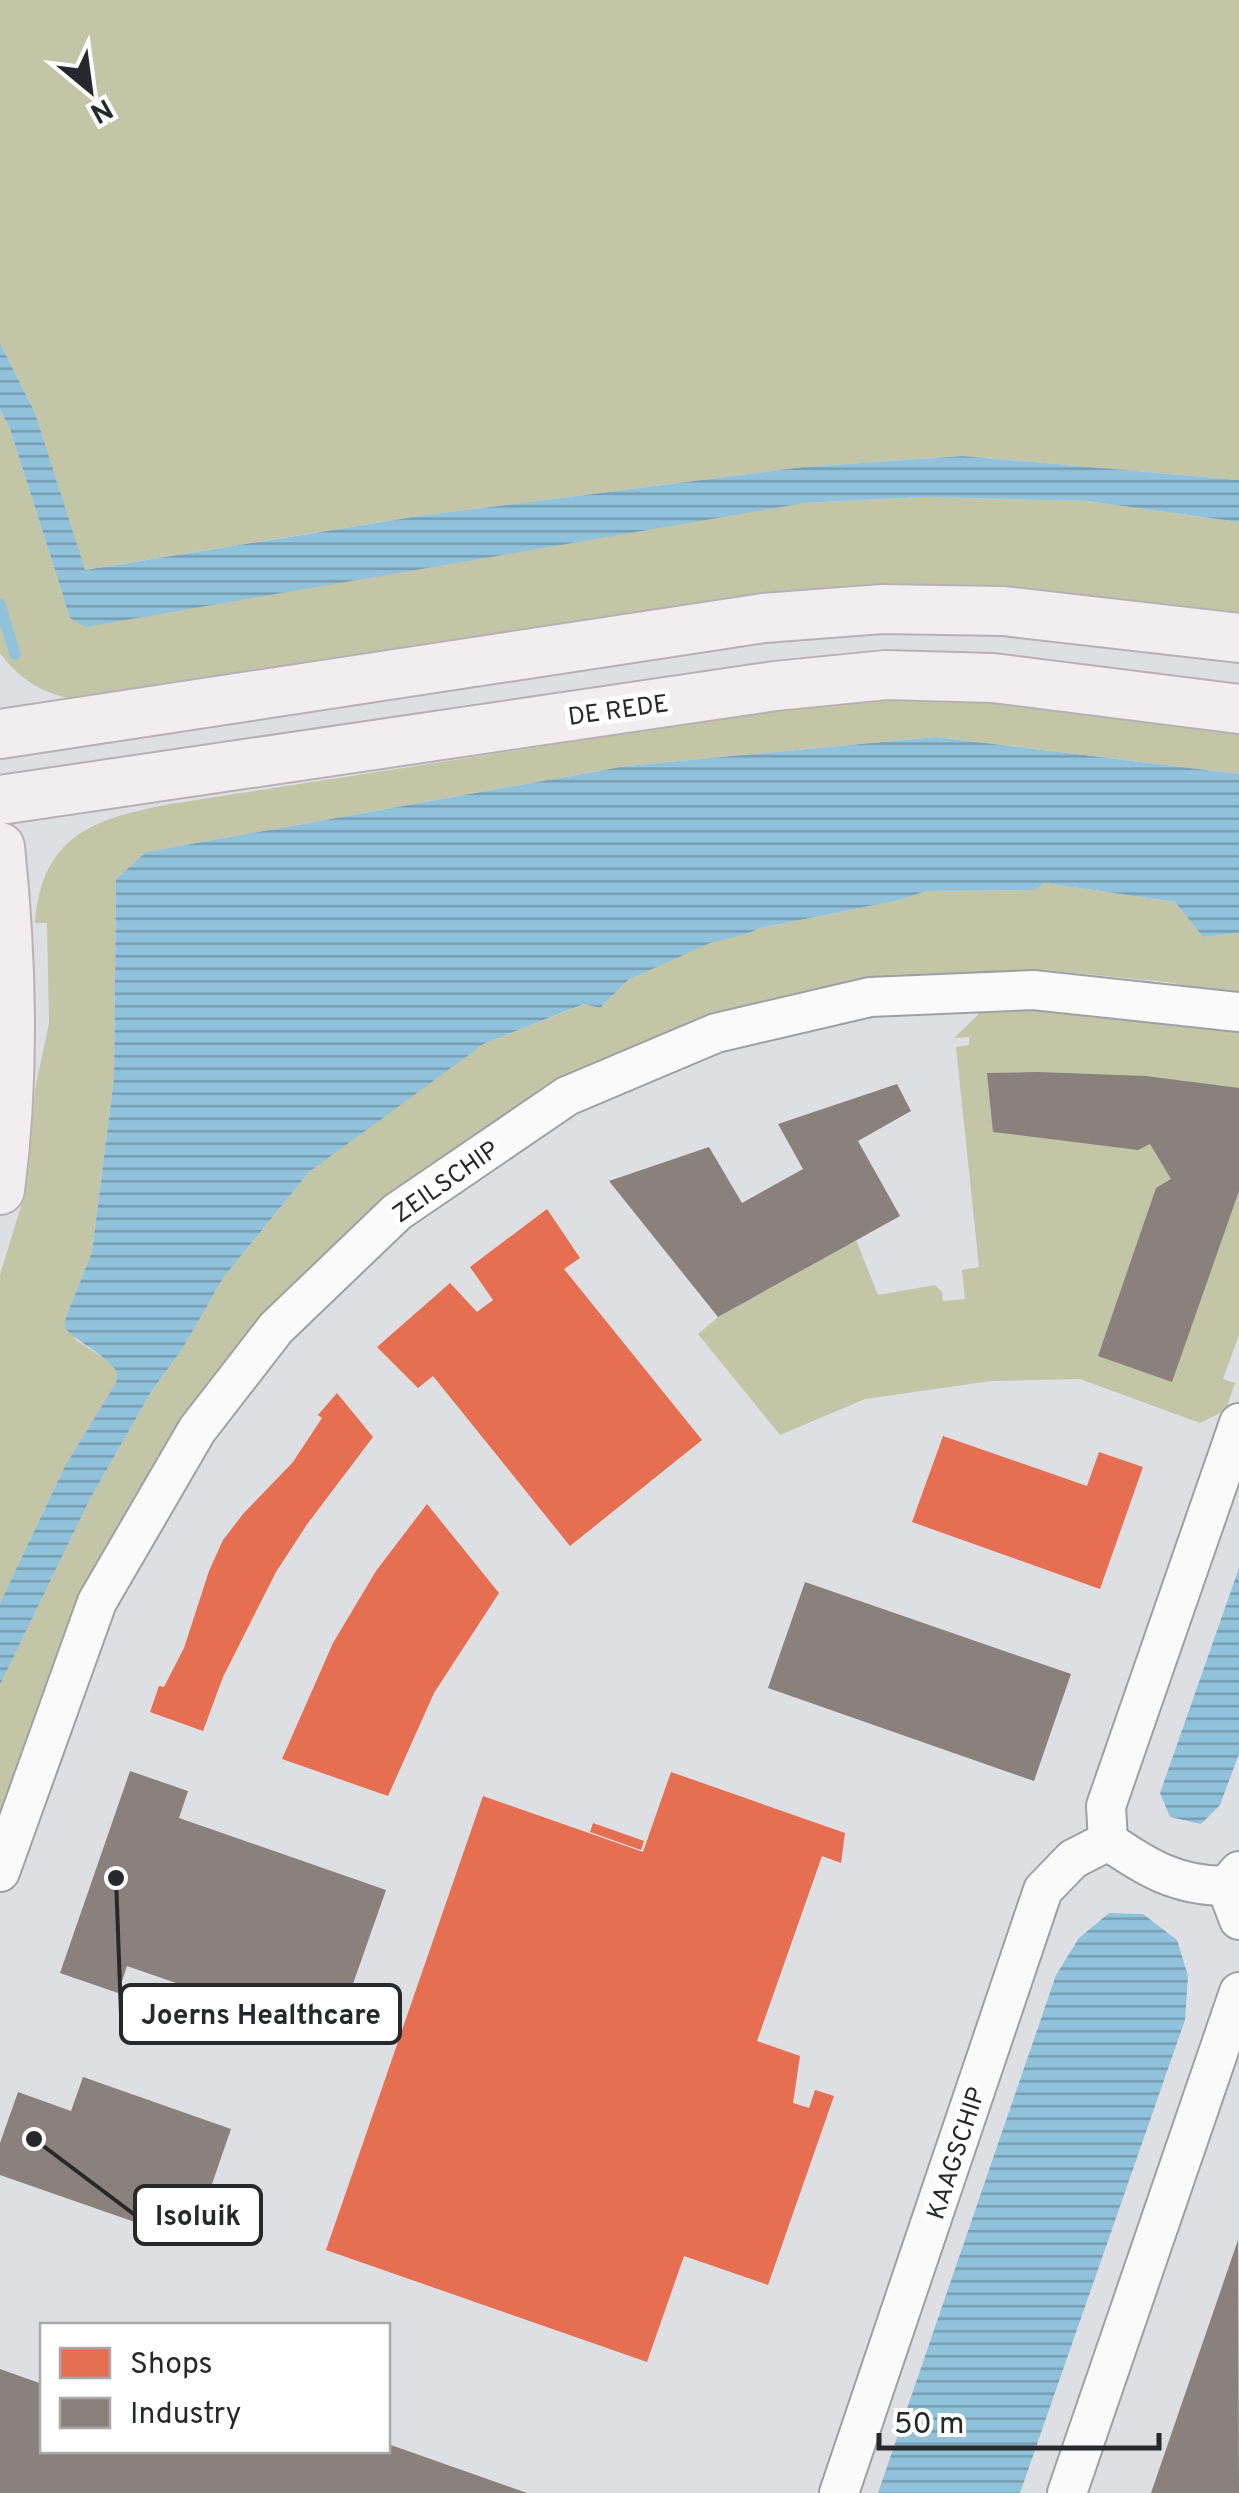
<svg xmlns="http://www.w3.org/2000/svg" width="1239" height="2493" viewBox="0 0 1239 2493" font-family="Overpass,sans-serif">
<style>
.green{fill:#c2c6a7}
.water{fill:url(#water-rules)}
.shops{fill:#e76f51}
.industry{fill:#8a817c}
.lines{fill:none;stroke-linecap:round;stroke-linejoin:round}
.stream{stroke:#90c2db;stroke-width:11}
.minor-casing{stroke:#9fa0a3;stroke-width:42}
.major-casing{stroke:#bab0b4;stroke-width:52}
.minor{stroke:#fafafb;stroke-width:38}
.major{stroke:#f2edef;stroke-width:48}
.labels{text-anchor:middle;stroke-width:10;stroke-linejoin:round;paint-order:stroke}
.street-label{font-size:25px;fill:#27282b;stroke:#fff}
.leader{fill:none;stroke:#27282b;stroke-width:4}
.callout-dot{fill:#27282b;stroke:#fff;stroke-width:4}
.callout{fill:#fff;stroke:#27282b;stroke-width:4}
.callout-label{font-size:28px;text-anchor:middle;font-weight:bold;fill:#27282b}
</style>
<defs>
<pattern id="water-rules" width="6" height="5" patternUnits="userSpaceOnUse" patternTransform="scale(2.5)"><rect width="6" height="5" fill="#90c2db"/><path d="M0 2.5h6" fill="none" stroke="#769eb2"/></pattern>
</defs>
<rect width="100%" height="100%" fill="#dedfe3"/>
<path class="green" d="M0,0h1239v480l-276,-24 -160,11 -384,49 -335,54 -49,-157 -35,-70z
M0,409l10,20 60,189 734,-115 120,-6 162,4 153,21v90l-216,-20 -167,-5 -103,9 -645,107c-47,-3 -79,-11 -108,-50z
M874,700l115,1 250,30v43l-303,-37 -310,29 -480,86 -30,27 -2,199 -22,174 -26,65 10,23 34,22 7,10 -1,12 -51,82 -65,137v-328l21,-69 8,-40 6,-77 14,-66 -2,-100h-12c7,-88 58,-104 135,-119l646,-100z
M1045,883l130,19 28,35 36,-4v62l-73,-13 -123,-12 -125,7 -375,123 -333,286 -210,447v-148l90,-186 61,-107 32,-44 40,-70 86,-106 29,-23 147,-106 100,-39 15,4 28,-28 82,-38 37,-8 13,-6 135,-27 32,-10 108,-1z
M1040,1006l127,13 72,13v303l-16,44 12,4 -9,27 -26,13 -120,-44 -89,2 -126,18 -85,36 -82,-101 20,-17 138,-77 22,55 57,-10 7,7 1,9 22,-2 -3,-29 17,-3 -23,-220 13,-2v-8l-15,1 32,-31z"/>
<path class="water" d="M0,343l35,70 50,157 334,-54 384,-49 160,-11 276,24v42l-153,-21 -162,-4 -120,6 -719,124 -15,-9 -60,-189 -10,-20z
M936,737l303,37v159l-36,4 -28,-35 -130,-19 -10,7 -108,1 -32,10 -135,27 -13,6 -37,9 -82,37 -28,28 -16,-4 -99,39 -176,129 -86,106 -40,70 -32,44 -61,107 -90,186v-82l65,-137 51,-83 1,-11c-13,-19 -36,-27 -52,-44l1,-11 26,-65 22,-174 2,-199 30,-27 480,-86z
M1239,1568v186l-19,51 -19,19 -31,-7 -10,-24z
M1109,1913l34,1 34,26 11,36 -3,44 -165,473h-142l178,-518 23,-37z"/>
<path class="shops" d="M547,1209l33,49 -16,11 138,171 -132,106 -137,-170 -15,12 -41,-41 73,-64 27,29 16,-12 -23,-33z
M337,1393l36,44 -65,86 -32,49 -53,105 -20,54 -53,-19 9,-26 5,1 20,-39 25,-77 14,-31 20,-26 50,-52 29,-44 -4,-3z
M943,1436l144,50 12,-34 44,15 -43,122 -188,-67z
M427,1504l72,89 -65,100 -46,103 -106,-37 51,-116 43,-72z
M671,1772l174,61 -4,30 -19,-7 -65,185 43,15 -7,47 16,5 6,-18 19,6 -66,189 -84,-29 -37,106 -321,-112 157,-454 160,56z
M593,1823l51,18 -3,9 -51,-18z"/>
<path class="industry" d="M1038,1072l108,4 93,12v103l-67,191 -74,-26 58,-168 15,-9 -21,-35 -12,6 -145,-18 -6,-59z
M897,1084l14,27 -53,30 42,75 -182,101 -109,-136 100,-34 33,56 61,-34 -25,-45z
M805,1582l266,92 -37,107 -266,-93z
M130,1771l58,20 -9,27 207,72 -52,148 -207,-72 -9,27 -58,-20z
M83,2077l148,52 -39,113 -192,-67v-32l18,-51 53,19z
M1238,2240l1,253h-88z
M0,2369l42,15v66h346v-6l139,49h-527z"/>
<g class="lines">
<path class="stream" d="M0,604l15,50"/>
<g class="minor-casing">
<path id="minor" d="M1108,1841c39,27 69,45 118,45
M1239,1871l-13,15 13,34
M0,1872l97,-270 100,-172 79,-102 121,-116 170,-116 149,-63 154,-36 163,-7 206,22
M839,2493l204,-603 30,-31 35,-18 -2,-35 133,-383
M1067,2493l172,-501"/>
</g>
<g class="major-casing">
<path id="major" d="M0,734l764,-116 118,-9 121,2 236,27
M0,800l775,-114 111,-11 107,3 246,31
M0,847c12,114 15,228 0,343"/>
</g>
<use href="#minor" class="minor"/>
<use href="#major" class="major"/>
</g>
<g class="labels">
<g class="street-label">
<text transform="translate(618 709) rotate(-8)" y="9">DE REDE</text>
<text transform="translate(445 1181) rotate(-35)" y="9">ZEILSCHIP</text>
<text transform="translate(955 2153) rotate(-72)" y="9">KAAGSCHIP</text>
</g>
</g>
<path class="leader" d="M116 1878L121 2014M34 2139L135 2215"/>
<g class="callout-dot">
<circle cx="116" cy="1878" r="10"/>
<circle cx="34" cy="2139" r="10"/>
</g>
<g class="callout">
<rect x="121" y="1985" width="279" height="58" rx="10"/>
<rect x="135" y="2186" width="126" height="58" rx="10"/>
</g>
<g class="callout-label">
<text x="261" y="2024">Joerns Healthcare</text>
<text x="198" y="2225">Isoluik</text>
</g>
<rect x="40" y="2323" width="350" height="130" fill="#ffffff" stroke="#a9a9aa" stroke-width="2.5"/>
<rect x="60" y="2348" width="50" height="30" fill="#e76f51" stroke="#a9a9aa" stroke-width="2.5"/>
<text x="130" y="2373" font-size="30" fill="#27282b">Shops</text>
<rect x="60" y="2398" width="50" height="30" fill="#8a817c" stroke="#a9a9aa" stroke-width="2.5"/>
<text x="130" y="2423" font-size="30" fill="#27282b">Industry</text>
<g transform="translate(90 90) rotate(151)" stroke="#ffffff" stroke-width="8" paint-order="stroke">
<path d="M0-8L18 38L0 25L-18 38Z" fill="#27282b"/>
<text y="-15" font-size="28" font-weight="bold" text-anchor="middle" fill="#27282b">N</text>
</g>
<path d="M879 2433v15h280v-15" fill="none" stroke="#27282b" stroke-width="5"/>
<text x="894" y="2433" font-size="30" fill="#27282b" stroke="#ffffff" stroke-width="8" paint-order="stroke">50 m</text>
</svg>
